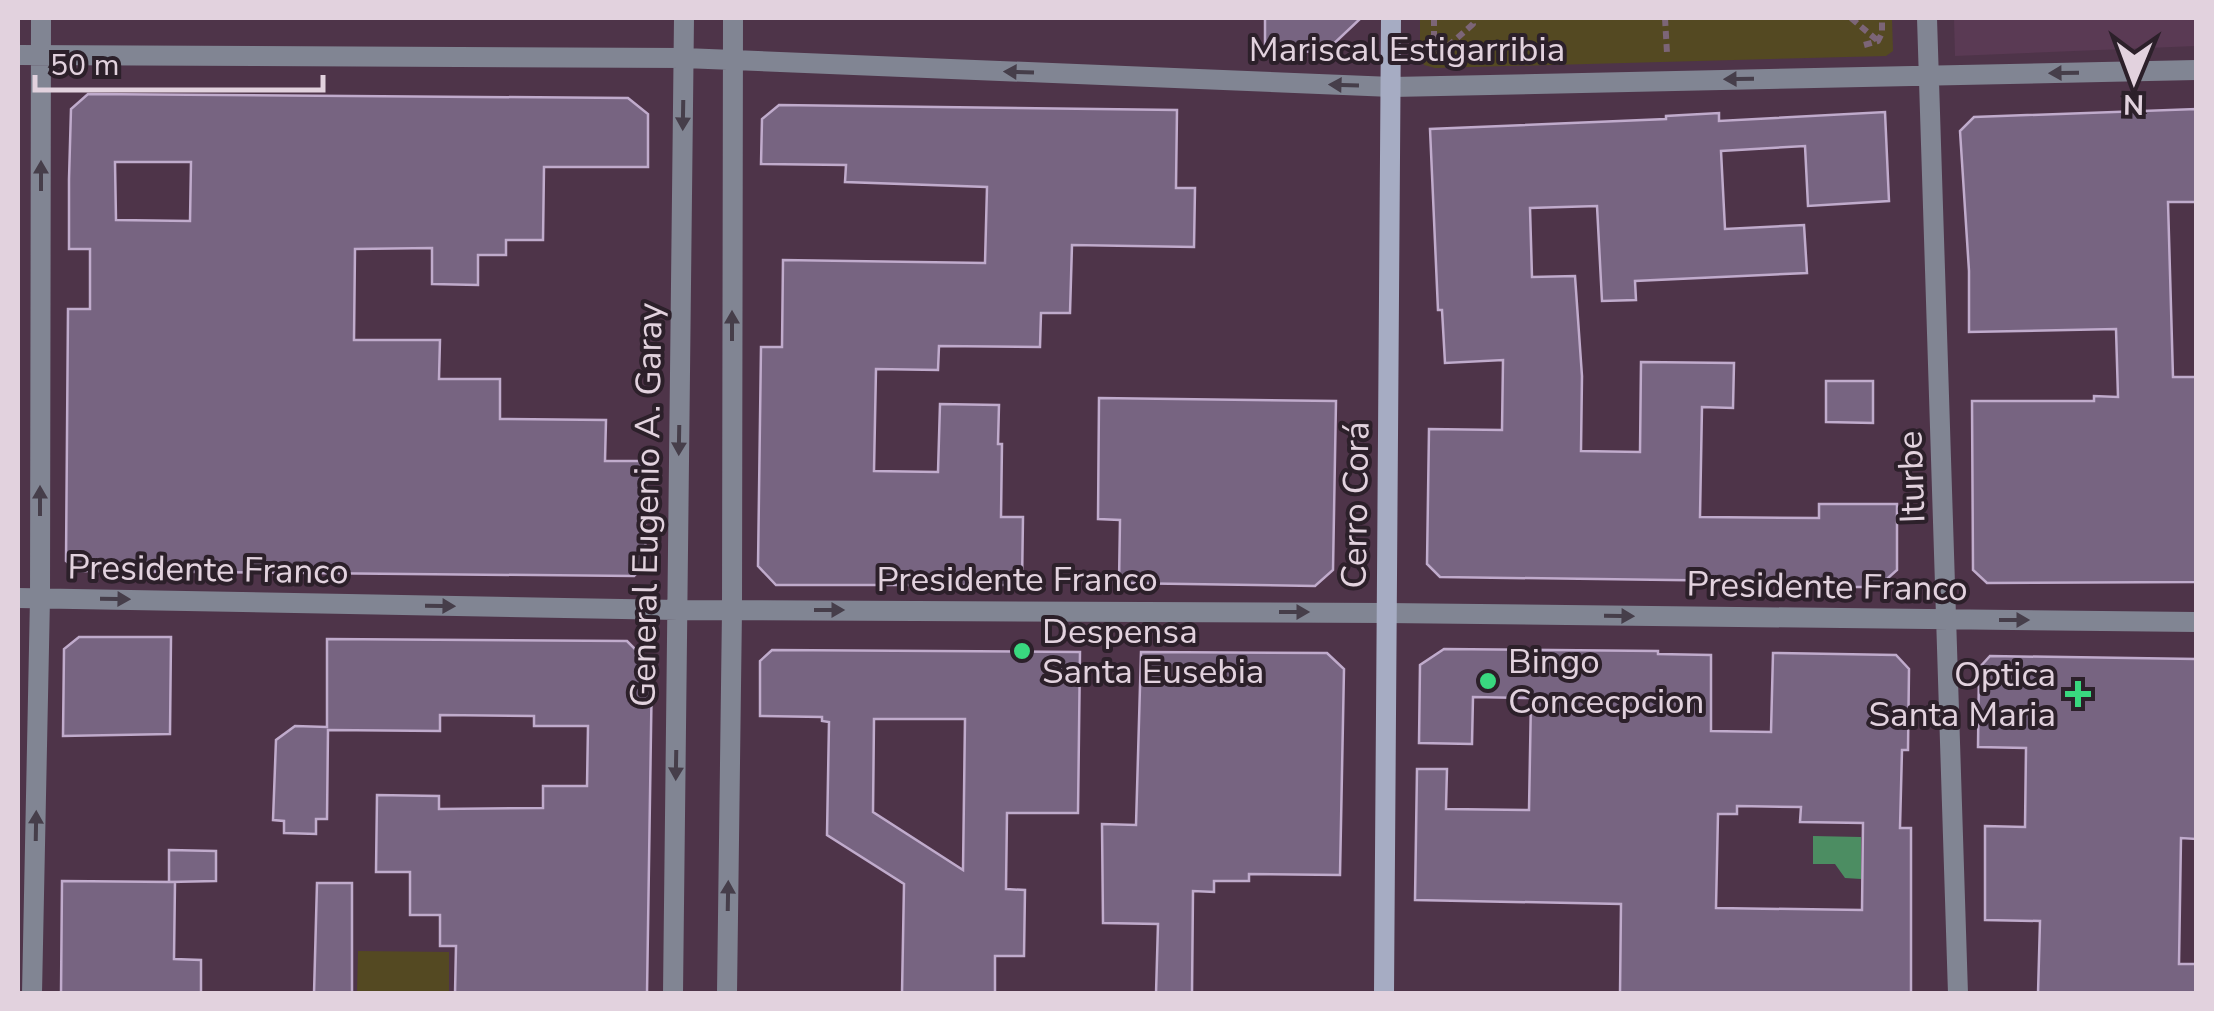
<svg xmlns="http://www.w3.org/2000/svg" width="2214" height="1011" viewBox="0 0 2214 1011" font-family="'Nunito Sans',sans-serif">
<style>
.built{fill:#5a3a54}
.green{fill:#544922}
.water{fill:#4c8d62}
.building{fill:#776481;stroke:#c0abcc;stroke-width:2.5;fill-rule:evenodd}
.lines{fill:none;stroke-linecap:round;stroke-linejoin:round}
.path{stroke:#7c6577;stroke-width:6;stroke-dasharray:8 5;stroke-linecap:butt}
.street{stroke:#818593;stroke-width:20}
.secondary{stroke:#a6acc3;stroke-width:20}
.oneway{fill:#463e4a}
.poi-dot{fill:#39d87f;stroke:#2c202a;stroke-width:4}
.labels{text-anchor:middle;stroke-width:8;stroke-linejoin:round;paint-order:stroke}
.street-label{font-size:35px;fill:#e2d2de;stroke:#2c202a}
.poi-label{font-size:35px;fill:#e2d2de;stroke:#2c202a;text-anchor:start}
</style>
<rect width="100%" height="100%" fill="#4e3449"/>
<path class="built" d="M1954,18h242v28l-241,10z"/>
<path class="green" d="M1420,18h472l1,33 -7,5 -451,12 -11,-3 -4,-9z
M358,951l91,1v41h-92z"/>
<path class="water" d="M1813,836l48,1v42l-16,-1 -10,-14h-22z"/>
<path class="building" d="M1265,18h96l-36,34 -60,-1z
M88,94l540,4 20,16v53h-104l-1,73h-37v15h-28v30l-46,-1v-36l-77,1 -1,91h86l-1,39h61v40l106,1 -1,41h42l-2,104 -11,11 -557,-5 -11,-10 2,-252h22v-60h-21v-70l2,-70zM115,162h76l-1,59 -74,-1z
M779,105l398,5 -1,78h19l-1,59 -122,-2 -2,68h-29l-1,34 -101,-1 -1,24 -62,-1 -2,102 64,1 2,-68 59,1 -1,39h4l-1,73h22l-1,68h-246l-18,-19 3,-219h21l1,-87 202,3 2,-76 -142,-5 1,-17 -85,-1 1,-45z
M2196,109v93h-28l5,175h23v205l-209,1 -14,-13 -1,-169h122v-5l24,1 -2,-68 -147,3v-61l-9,-140 14,-14z
M1885,112l4,89 -81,5 -3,-60 -84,5 4,78 79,-4 3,48 -172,8 1,19 -34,1 -5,-95 -67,2 2,69 43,-1 7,100 -1,75 59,1 1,-90 93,1 -1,45 -31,-1 -2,110 119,1v-14h78v66l-19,17h-59v-5l-379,-5 -13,-13 2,-135 73,1 1,-70 -58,3 -3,-53h-4l-8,-181 236,-10v-3l53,-3v8z
M1826,381h47v42l-47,-1z
M1099,398l237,3 -3,169 -18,16 -196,-3 1,-63 -22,-1z
M79,637h92l-1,97 -107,2 1,-87z
M327,639l300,2 25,25 -5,328h-192l1,-48h-16v-31h-30v-43h-34l1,-77 62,1v13l104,-1v-22h44l1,-60h-54v-10l-94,-1v16l-112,-1 -1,89h-11v15l-32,-1v-12l-11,-1 3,-80 19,-14 32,1z
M1444,649l214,2v3l53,1v76l60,1 2,-79 123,2 13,14 -1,81h-6l-2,78h11v166h-291l1,-90 -206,-4 2,-131h30l-1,40 83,1 2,-112 -58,-1 -1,47 -53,-1 1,-78zM1737,806l64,1 -1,15 63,1 -1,87 -146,-2 2,-94h19z
M772,650l308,2 -2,161h-71l-1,76 19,1 -1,66h-29v38h-93l2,-110 -77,-49 2,-113 -7,-1v-4l-62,-1v-55zM874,719h91l-2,151 -90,-58z
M1141,652l186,1 17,16 -4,206 -91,-1v7h-35v11l-21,-1 -1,103h-36l2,-70 -55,-1 -1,-99 34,1z
M1990,656l206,3v180l-15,-1 -2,126h17v30h-158l2,-73 -55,-1v-94l40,1 1,-79 -48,-1 1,-79z
M169,850l47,1v30l-47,1z
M62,881l113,1 -1,77 27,1v34h-140z
M317,883h35v111h-38z"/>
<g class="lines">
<path class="path" d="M1434,18v30l8,10
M1665,18l2,35
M1851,18l27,23
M1864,45l14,-4 4,-8v-15
M1438,55l35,-31 -1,-6"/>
<path class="street" d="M1927,18l31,976
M18,55l666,3 708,29 804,-17
M18,598l660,12 708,3 810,9
M32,994l8,-396 1,-580
M673,994l11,-976
M727,994l5,-384 1,-592"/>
<path class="secondary" d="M1384,994l7,-976"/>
</g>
<defs><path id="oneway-solid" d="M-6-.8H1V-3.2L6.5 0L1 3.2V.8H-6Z" transform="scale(2.5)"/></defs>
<g class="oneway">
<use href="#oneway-solid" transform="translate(1019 72) rotate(-178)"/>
<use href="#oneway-solid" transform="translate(2064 73) rotate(179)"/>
<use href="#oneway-solid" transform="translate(1739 79) rotate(179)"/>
<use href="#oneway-solid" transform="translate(1344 85) rotate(-178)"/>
<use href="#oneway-solid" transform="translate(683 115) rotate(91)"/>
<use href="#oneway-solid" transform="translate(41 176) rotate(-90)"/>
<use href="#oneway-solid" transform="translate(732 326) rotate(-90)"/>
<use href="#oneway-solid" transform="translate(679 440) rotate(91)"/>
<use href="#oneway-solid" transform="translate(40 501) rotate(-90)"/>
<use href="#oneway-solid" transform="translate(115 599) rotate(1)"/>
<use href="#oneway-solid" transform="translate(440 606) rotate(1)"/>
<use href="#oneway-solid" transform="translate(829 610)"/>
<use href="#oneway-solid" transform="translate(1294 612)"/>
<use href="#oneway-solid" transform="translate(1619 616) rotate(1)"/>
<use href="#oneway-solid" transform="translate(2014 620)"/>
<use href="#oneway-solid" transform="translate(676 765) rotate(91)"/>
<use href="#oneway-solid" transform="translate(36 826) rotate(-89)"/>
<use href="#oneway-solid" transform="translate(728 896) rotate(-89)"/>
</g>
<g class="poi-dot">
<circle cx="1022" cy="651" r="10"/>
<circle cx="1488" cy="681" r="10"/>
<path d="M2073 679h10v10h10v10h-10v10h-10v-10h-10v-10h10z"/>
</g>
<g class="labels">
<g class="street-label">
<text x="1407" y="61">Mariscal Estigarribia</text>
<text transform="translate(1911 477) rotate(-92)" y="12">Iturbe</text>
<text transform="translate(646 505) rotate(-89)" y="12">General Eugenio A. Garay</text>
<text transform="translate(1355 505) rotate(-89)" y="12">Cerro Corá</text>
<text transform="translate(208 569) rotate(1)" y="12">Presidente Franco</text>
<text x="1017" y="591">Presidente Franco</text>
<text transform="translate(1827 586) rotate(1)" y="12">Presidente Franco</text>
</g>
<g class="poi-label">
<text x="1042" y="643">Despensa<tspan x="1042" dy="40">Santa Eusebia</tspan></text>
<text x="1508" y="673">Bingo<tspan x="1508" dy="40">Concecpcion</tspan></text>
<text x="2056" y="686" text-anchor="end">Optica<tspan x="2056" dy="40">Santa Maria</tspan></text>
</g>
</g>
<rect width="2214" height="1011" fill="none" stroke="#e2d2de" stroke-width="40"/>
<g transform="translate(2134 80) rotate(181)" stroke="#2c202a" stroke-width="8" paint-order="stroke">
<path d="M0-8L18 38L0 25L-18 38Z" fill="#e2d2de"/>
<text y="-15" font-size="28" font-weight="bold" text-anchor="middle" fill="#e2d2de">N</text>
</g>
<path d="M35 75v15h288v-15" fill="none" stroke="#e2d2de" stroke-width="5"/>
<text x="50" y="75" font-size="30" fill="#e2d2de" stroke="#2c202a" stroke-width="8" paint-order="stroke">50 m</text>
</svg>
